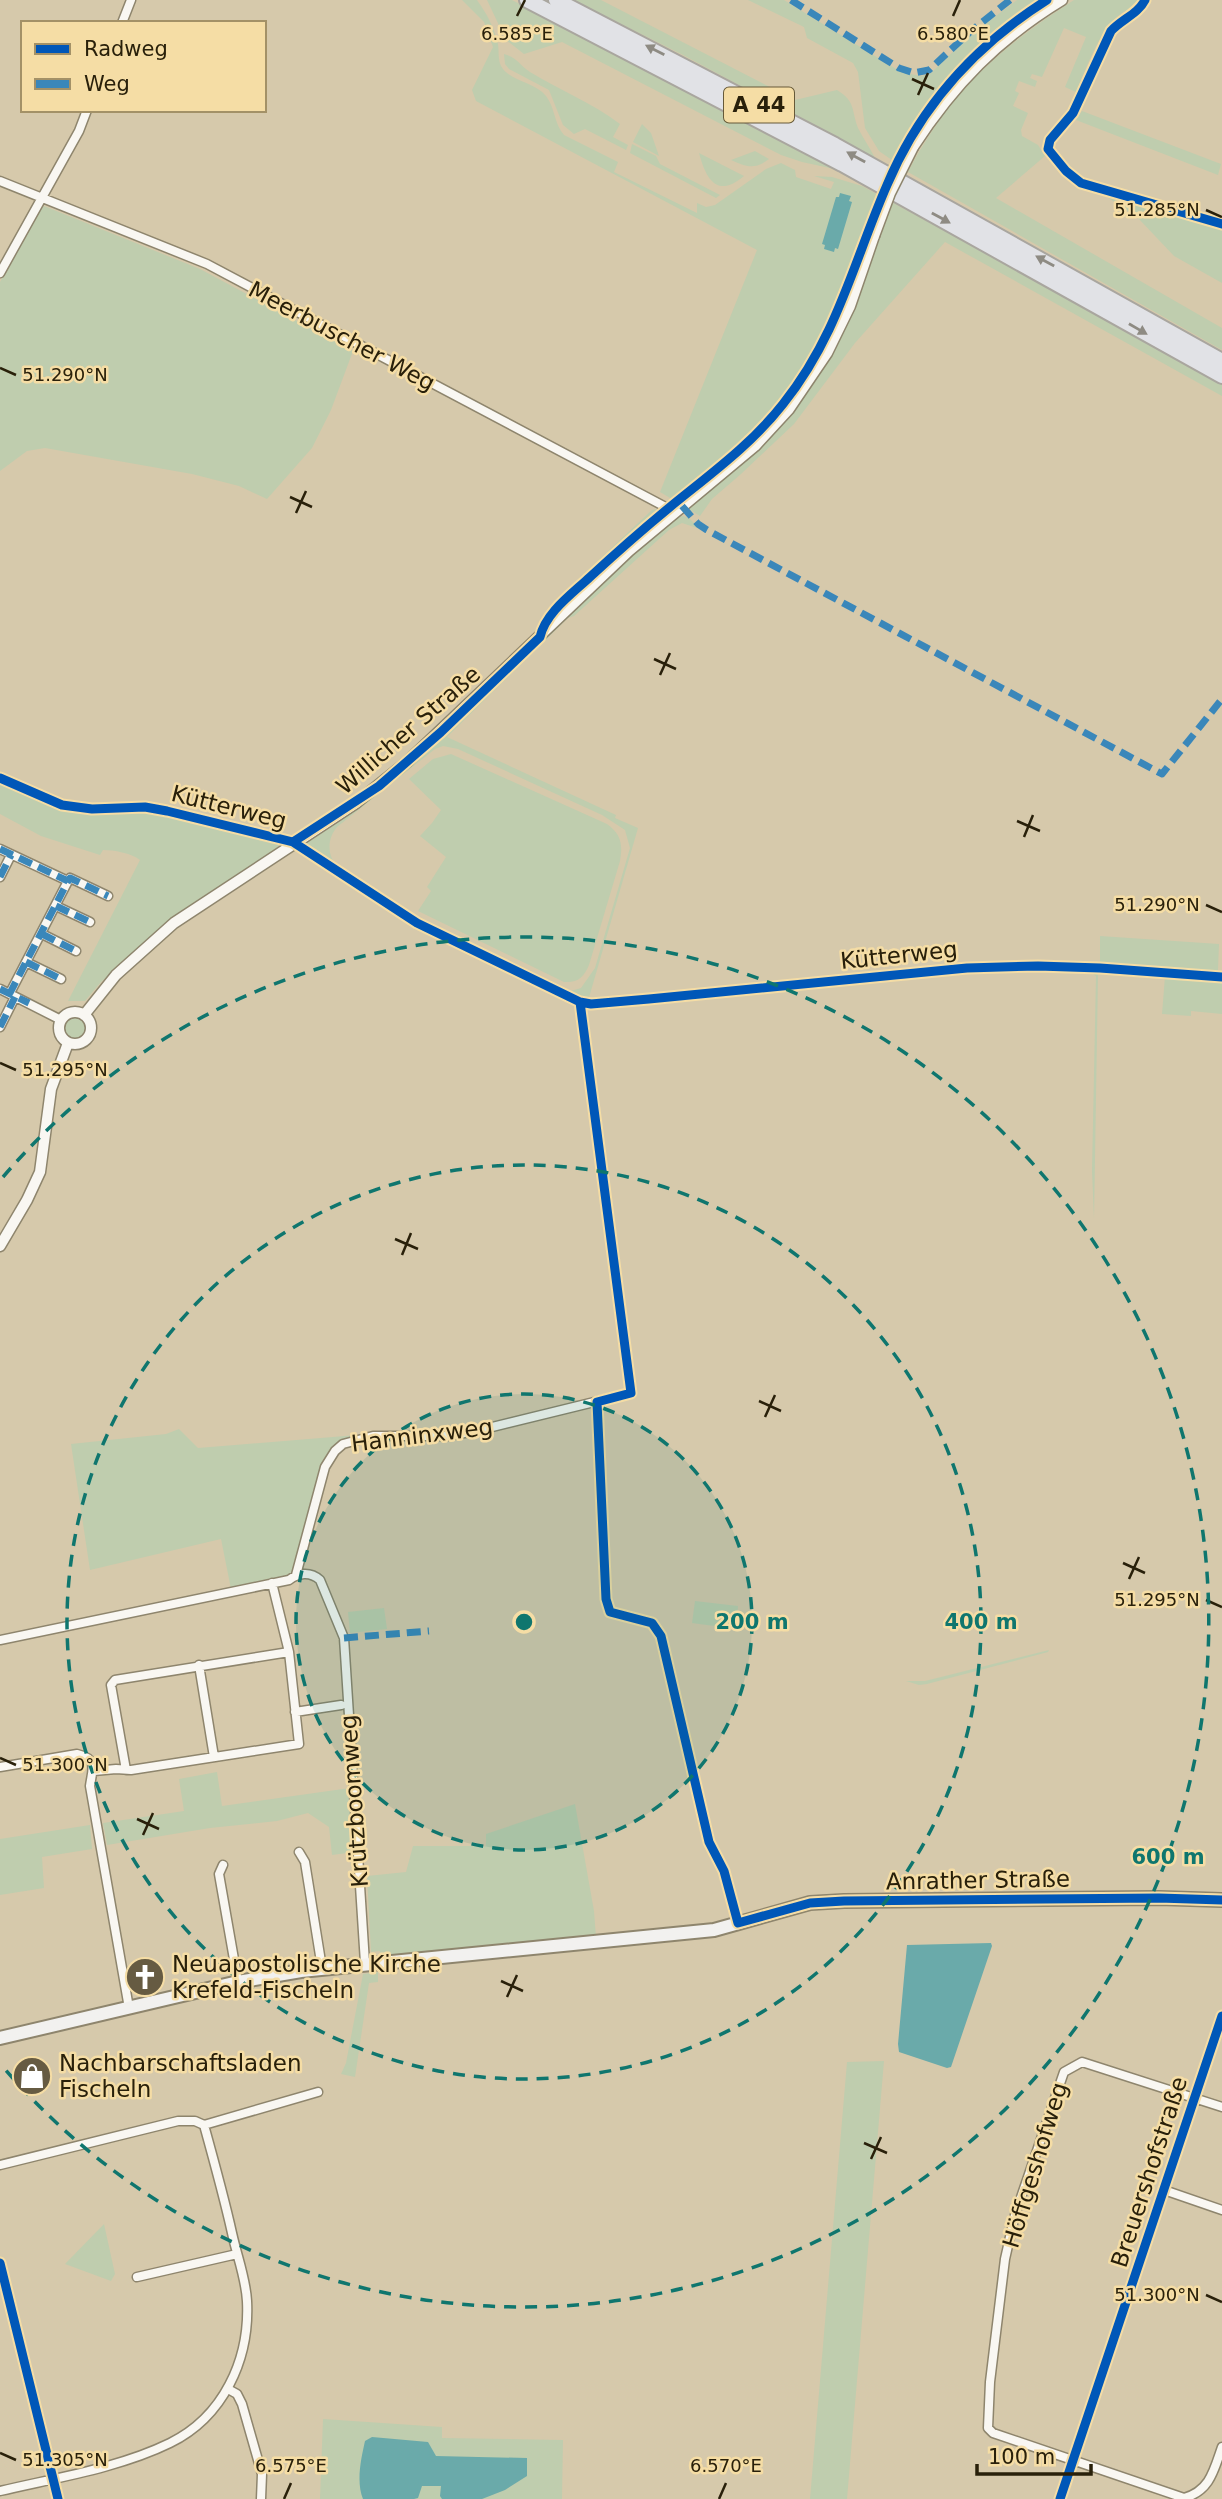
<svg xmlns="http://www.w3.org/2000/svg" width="1222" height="2499" viewBox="0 0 1222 2499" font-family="'DejaVu Sans',sans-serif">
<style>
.green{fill:#bfcdae;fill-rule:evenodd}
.water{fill:#6aaaaa}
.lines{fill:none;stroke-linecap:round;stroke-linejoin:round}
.minor-casing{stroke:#8e856d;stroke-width:11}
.tertiary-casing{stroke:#8e856d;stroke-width:13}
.secondary-casing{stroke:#8e856d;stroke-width:16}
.motorway-casing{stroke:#a9a69f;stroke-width:18}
.minor{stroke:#f9f7f2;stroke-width:8}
.tertiary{stroke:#f9f7f2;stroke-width:10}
.secondary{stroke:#f2f1ef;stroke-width:12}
.motorway{stroke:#e1e2e6;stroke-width:14}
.tertiary-bridge-casing{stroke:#8e856d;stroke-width:13;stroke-linecap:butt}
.tertiary-bridge{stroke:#f9f7f2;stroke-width:10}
.quiet{stroke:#3a87ba;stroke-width:7;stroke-dasharray:14 7;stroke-linecap:butt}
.cycleway-casing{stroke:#f5dda5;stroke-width:13}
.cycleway{stroke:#0057b8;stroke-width:9}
.oneway{fill:#8e8b83}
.ticks{fill:none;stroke:#29200a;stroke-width:2.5}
.ring{fill:none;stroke:#0f766e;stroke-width:3.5;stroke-dasharray:12 9}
.labels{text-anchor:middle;stroke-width:5;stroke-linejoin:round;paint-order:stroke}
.shield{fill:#f5dda5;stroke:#665938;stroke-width:2}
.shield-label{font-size:21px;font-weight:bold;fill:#29200a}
.street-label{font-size:23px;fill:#29200a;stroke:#f5dda5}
.poi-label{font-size:23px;fill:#29200a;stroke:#f5dda5;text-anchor:start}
.ticks-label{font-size:18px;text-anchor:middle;fill:#29200a;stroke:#f5dda5;stroke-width:5;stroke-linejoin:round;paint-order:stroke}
.centre{fill:#0f766e;stroke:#f5dda5;stroke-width:3.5}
.ring-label{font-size:21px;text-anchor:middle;font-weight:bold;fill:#0f766e;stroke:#f5dda5;stroke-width:5;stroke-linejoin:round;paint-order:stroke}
</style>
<rect width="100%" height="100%" fill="#d6c9ab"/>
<path class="green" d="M462,0h15c10,14 17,27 21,44 1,7 0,16 3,22 9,16 34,16 45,30 9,11 8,28 18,39l54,27 -4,10 83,41v-10l9,4 9,-2 51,-36 15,-6 14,7 1,7 35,12 3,-7 -20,-6 18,1 30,9 214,116 146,83v11l-277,-154 -90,101 -61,81 -53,50 -29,25 -12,17 -40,-24 97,-242 -281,-149 -4,-11 21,-43 -9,-25z
M487,0h25l327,170 -37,-8 -21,-7 -219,-113 -38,12 -18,-14z
M573,0h28l194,100 42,-10c19,12 14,19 21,38 5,10 12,20 17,30l-192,-103z
M748,0h36l117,72 20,4 10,-3 36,-35 50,-38h38c-70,46 -115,92 -156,165l-20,-14 -14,-23 -7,-56 -5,-9 -46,-25 -3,-11z
M1074,0h65c-6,8 -14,10 -22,17 -20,19 -30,50 -41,75l-11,-5 21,-50 -22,-9 -22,49 -10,-3 -2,4 7,3 -2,6 -16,-6 -4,10 4,2 -6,13 15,7 -7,17 1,6 16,9 7,11 -49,42 226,130v22l-314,-178c42,-80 91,-124 166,-172z
M504,54c14,4 15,11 26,18 31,19 61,30 90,52l-7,13 15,8 -2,5 -41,-21 -11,5 -11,-9 -14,-35 -40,-21 -4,-5z
M1082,111l139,53 -3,11 -142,-55z
M642,124l9,9 8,23 -26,-14z
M632,144l24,12 4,8 60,31 -4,3 -86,-45z
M755,151l14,8c-14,11 -23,8 -38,1z
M699,153l45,23c-27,23 -38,3 -45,-23z
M1107,197l21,6 16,1 78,22v57l-48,-27 -36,-38z
M44,206l156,63 153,82 -22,59 -19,38 -45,51 -28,-13 -47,-12 -147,-26 -18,3 -27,20v-189l37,-71z
M658,509l3,4 -98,87 -3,-4 92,-86z
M683,516l6,2 11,11 -18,-6 -13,7 -95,86 -6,2 -121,119 169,78 -1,3 23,10 -50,173 -7,-1 -143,-68 -135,-88 1,-5 54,-34 317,-288zM443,746l15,3 144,66 23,15 5,18 -35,120 -14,20 -10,3 -9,-3 -143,-69 -82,-53c-10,-11 -10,-27 0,-39l98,-78z
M451,754l156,70c14,10 16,20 13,37l-31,104c-5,12 -11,18 -25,17l-146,-71 13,-20 -4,-4 19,-30 -26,-21 12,-13 9,-13 -32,-31 24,-20z
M0,781l45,21 112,9 117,28 5,6 -4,6 -104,70 -70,61 -16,19h-17l72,-141c-9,-7 -26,-10 -37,-10l-3,5 -59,-19 -41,-22z
M1100,936l119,8 -1,26 -8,4 -110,-8z
M1038,967l52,2 6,2 2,5 -4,243 -2,-48 4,-195 -6,-4 -51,-3 -71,2 -207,22 -58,3 265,-27z
M1104,971l118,7v36l-31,-3v5l-29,-2 3,-38 -60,-4 -3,3z
M63 1029a12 12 0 1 1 24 0a12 12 0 1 1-24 0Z
M179,1429l19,19 159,-13 -18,7 -9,11 -37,120 -7,5 -55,11 -10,-50 -131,31 -19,-126 95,-10z
M695,1601l43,5 -2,23 -44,-6z
M384,1608l3,21 -37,4 -2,-21z
M1049,1650l-1,2 -121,32 -8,1 -13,-4h19z
M217,1772l5,34 128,-18 5,64 -23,3 -3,-28 -21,-14 -31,8 -67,7 -103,17 -4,-22 81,-12 -5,-32z
M575,1804l19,107 2,26 -215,22 -1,-8 -9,1 -4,-76 39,-4 7,-26h73v-12z
M90,1825l2,24 -50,8 2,31 -44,7v-56z
M378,1972v10l-9,1 -14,94 -14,-3 5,-11 17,-89z
M884,2061l-37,438h-37l37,-437z
M104,2224l11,50 -4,7 -46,-17z
M323,2419l119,8v11l121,2 -1,59h-242z"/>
<path class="water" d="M840,193l11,3 -2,5 3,1 -14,47 -3,-1 -1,4 -10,-3 1,-4 -3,-1 14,-47h3z
M991,1943l1,3 -41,121 -4,1 -48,-16 -1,-8 9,-99z
M372,2437l56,5 8,14 91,2v18l-22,14 -23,9h-40l-2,-3 1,-10h-19l-4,12 -4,1h-51c-7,-17 -2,-40 2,-58z"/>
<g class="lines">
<g class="minor-casing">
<path id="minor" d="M1145,0c-7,14 -23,19 -34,31l-38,82 -23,27 -2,9 18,22 15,12 141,41
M122,23l9,-23
M0,181l207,83 468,248
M0,273l79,-142 8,-21
M0,778l62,27 30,4 53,-2 22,4 126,31 124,81 163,79 11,2 58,-5 318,-31 71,-2 62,2 122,9
M0,849l68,32 -58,112
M0,877l11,-22
M68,881l2,-3 38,18
M56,906l34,16
M42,934l34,17
M26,962l35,17
M0,989l61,31
M0,1027l15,-30
M296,1575l29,-108 10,-16 8,-7 30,-8h74l29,-5 155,-38 -51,-391
M0,1640l289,-60c9,-7 21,-9 31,0l24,58 21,325
M199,1665l15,92
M295,1712l46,-7
M0,1767l77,-13c22,5 15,16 13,32l39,222
M126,1770l-15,-85 4,-5 174,-28
M94,1771l22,-2 15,1 168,-26 -10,-92 -17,-69
M299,1852l6,10 17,106
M223,1865l-4,9 19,108
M1222,2107l-140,-45 -18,10 -49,143 -10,44 -15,123 -2,46 5,5 191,65c26,-7 30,-28 38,-51
M0,2165l178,-44h17l9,4 114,-33
M1164,2190l58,20
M0,2263l58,236
M137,2277l100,-23
M228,2389l9,5 5,10 20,70 -1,25
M0,2491c55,-13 119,-23 170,-48 53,-26 80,-83 77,-142 -1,-22 -10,-45 -15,-68 -8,-36 -18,-72 -28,-108
M1060,2499l162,-483"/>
</g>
<g class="tertiary-casing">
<path id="tertiary" d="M913,147c41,-63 85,-108 149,-147
M59 1028a16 16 0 1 1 32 0a16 16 0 1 1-32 0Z
M84,1015l32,-40 58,-52 182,-120 51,-41 222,-211 126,-105 34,-37 38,-56 23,-47 24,-70
M0,1246l27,-46 13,-28 11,-83 17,-46"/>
</g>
<g class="secondary-casing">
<path id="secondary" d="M0,2038l238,-56 63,-11 413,-41 96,-27 34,-2 315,-3 63,2"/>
</g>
<g class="motorway-casing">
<path id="motorway" d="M527,0l315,164 380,212
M556,0l279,145 387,216"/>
</g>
<use href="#minor" class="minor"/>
<use href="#tertiary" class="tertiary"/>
<use href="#secondary" class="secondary"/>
<use href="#motorway" class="motorway"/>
<g class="tertiary-bridge-casing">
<path id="tertiary-bridge" d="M874,236l16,-43 23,-46"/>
</g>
<use href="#tertiary-bridge" class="tertiary-bridge"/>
<path class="quiet" d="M791,0l108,68 15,5 15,-3 42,-39 39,-31
M682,506l16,18 9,6 455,244 60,-75
M0,849l68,32 -58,112
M0,877l11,-22
M68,881l2,-3 38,18
M56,906l34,16
M42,934l34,17
M26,962l35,17
M0,989l29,14
M0,1027l15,-30
M344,1638l85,-7"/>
<g class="cycleway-casing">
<path id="cycleway" d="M1145,0c-7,14 -23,19 -34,31l-38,82 -23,27 -2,9 18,22 15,12 141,41
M0,778l62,27 30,4 53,-2 22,4 126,31 124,81 163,79 11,2 58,-5 318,-31 71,-2 62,2 122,9
M293,842l86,-56 62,-54 99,-95c6,-25 32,-43 50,-60 26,-24 52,-47 80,-70 39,-32 81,-62 113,-103 55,-69 70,-141 104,-219 33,-78 89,-140 160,-185
M580,1002l51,391 -34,9 9,197 4,13 42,11 9,13 48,206 15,29 14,52 72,-20 34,-2 315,-3 63,2
M0,2263l58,236
M1060,2499l162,-483"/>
</g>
<use href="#cycleway" class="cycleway"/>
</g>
<defs><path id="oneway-solid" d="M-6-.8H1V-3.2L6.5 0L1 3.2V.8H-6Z" transform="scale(1.75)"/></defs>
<g class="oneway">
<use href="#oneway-solid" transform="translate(655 50) rotate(-153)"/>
<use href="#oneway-solid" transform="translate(856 157) rotate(-151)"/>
<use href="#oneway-solid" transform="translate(941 218) rotate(29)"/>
<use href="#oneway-solid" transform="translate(1045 261) rotate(-151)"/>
<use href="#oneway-solid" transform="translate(1138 329) rotate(30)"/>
</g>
<path class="ticks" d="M517,16l8,-16M953,16l7,-16M912,79l22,10M918,95l10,-22M1206,210l16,7M0,368l16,7M290,497l22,10M296,513l10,-22M654,659l22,10M660,675l10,-22M1017,821l23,10M1024,837l9,-22M1206,905l16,7M0,1063l16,7M395,1239l23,10M402,1255l9,-22M759,1401l22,10M765,1417l10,-22M1123,1563l22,10M1129,1579l10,-22M1206,1600l16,7M0,1758l16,7M137,1819l22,10M143,1835l10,-22M501,1981l22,10M507,1997l10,-22M864,2143l23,10M871,2159l10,-22M1206,2295l16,7M0,2453l16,7M284,2499l7,-16M719,2499l7,-16"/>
<circle cx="524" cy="1622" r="228" fill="#0f766e" fill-opacity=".12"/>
<g class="ring">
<circle cx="524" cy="1622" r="228"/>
<circle cx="524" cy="1622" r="457"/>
<path d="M3 1177A685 685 0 1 1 3 2067"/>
</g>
<defs>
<g id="church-disc" transform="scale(2.0125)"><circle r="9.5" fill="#665b42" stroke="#f5dda5"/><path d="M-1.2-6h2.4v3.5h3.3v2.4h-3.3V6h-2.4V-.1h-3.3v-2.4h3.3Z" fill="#fff"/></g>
<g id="shop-disc" transform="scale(2.0125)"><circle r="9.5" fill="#665b42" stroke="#f5dda5"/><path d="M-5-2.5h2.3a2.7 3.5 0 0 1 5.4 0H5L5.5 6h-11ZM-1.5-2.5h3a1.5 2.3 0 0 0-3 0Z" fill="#fff"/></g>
</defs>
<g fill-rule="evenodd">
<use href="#church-disc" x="145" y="1977"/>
<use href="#shop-disc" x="32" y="2076"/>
</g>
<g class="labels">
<rect class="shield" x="724" y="87.5" width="70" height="35" rx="5"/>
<g class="shield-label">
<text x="759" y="112">A 44</text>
</g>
<g class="street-label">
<text transform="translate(342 336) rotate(28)" y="8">Meerbuscher Weg</text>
<text transform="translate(408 730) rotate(-41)" y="8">Willicher Straße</text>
<text transform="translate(229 807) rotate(14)" y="8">Kütterweg</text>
<text transform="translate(899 955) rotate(-6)" y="8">Kütterweg</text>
<text transform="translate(422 1435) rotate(-7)" y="8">Hanninxweg</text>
<text transform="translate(354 1801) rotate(-94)" y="8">Krützboomweg</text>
<text transform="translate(978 1880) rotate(-1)" y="8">Anrather Straße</text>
<text transform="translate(1035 2165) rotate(-73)" y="8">Höffgeshofweg</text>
<text transform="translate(1149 2172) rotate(-72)" y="8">Breuershofstraße</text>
</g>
<g class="poi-label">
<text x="172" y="1972">Neuapostolische Kirche<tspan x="172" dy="26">Krefeld-Fischeln</tspan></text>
<text x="59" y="2071">Nachbarschaftsladen<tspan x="59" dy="26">Fischeln</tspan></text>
</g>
</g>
<g class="ticks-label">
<text x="517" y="40">6.585°E</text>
<text x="953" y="40">6.580°E</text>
<text x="1157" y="216">51.285°N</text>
<text x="65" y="381">51.290°N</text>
<text x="1157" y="911">51.290°N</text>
<text x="65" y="1076">51.295°N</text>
<text x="1157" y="1606">51.295°N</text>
<text x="65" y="1771">51.300°N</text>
<text x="1157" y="2301">51.300°N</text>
<text x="65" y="2466">51.305°N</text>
<text x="291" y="2472">6.575°E</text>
<text x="726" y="2472">6.570°E</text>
</g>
<circle cx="524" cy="1622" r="10" class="centre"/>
<g class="ring-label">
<text x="752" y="1629">200 m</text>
<text x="981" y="1629">400 m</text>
<text x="1168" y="1864">600 m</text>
</g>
<rect x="21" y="21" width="245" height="91" fill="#f5dda5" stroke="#a39167" stroke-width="2"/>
<rect x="35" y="44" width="35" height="10" fill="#0057b8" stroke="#a39167" stroke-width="2"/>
<text x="84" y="56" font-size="21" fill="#29200a">Radweg</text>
<rect x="35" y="79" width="35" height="10" fill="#3a87ba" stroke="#a39167" stroke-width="2"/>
<text x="84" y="91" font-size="21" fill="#29200a">Weg</text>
<path d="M977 2464v10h114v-10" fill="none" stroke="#29200a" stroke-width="3.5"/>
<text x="988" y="2464" font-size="21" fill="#29200a" stroke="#f5dda5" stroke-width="5" paint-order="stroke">100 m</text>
</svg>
